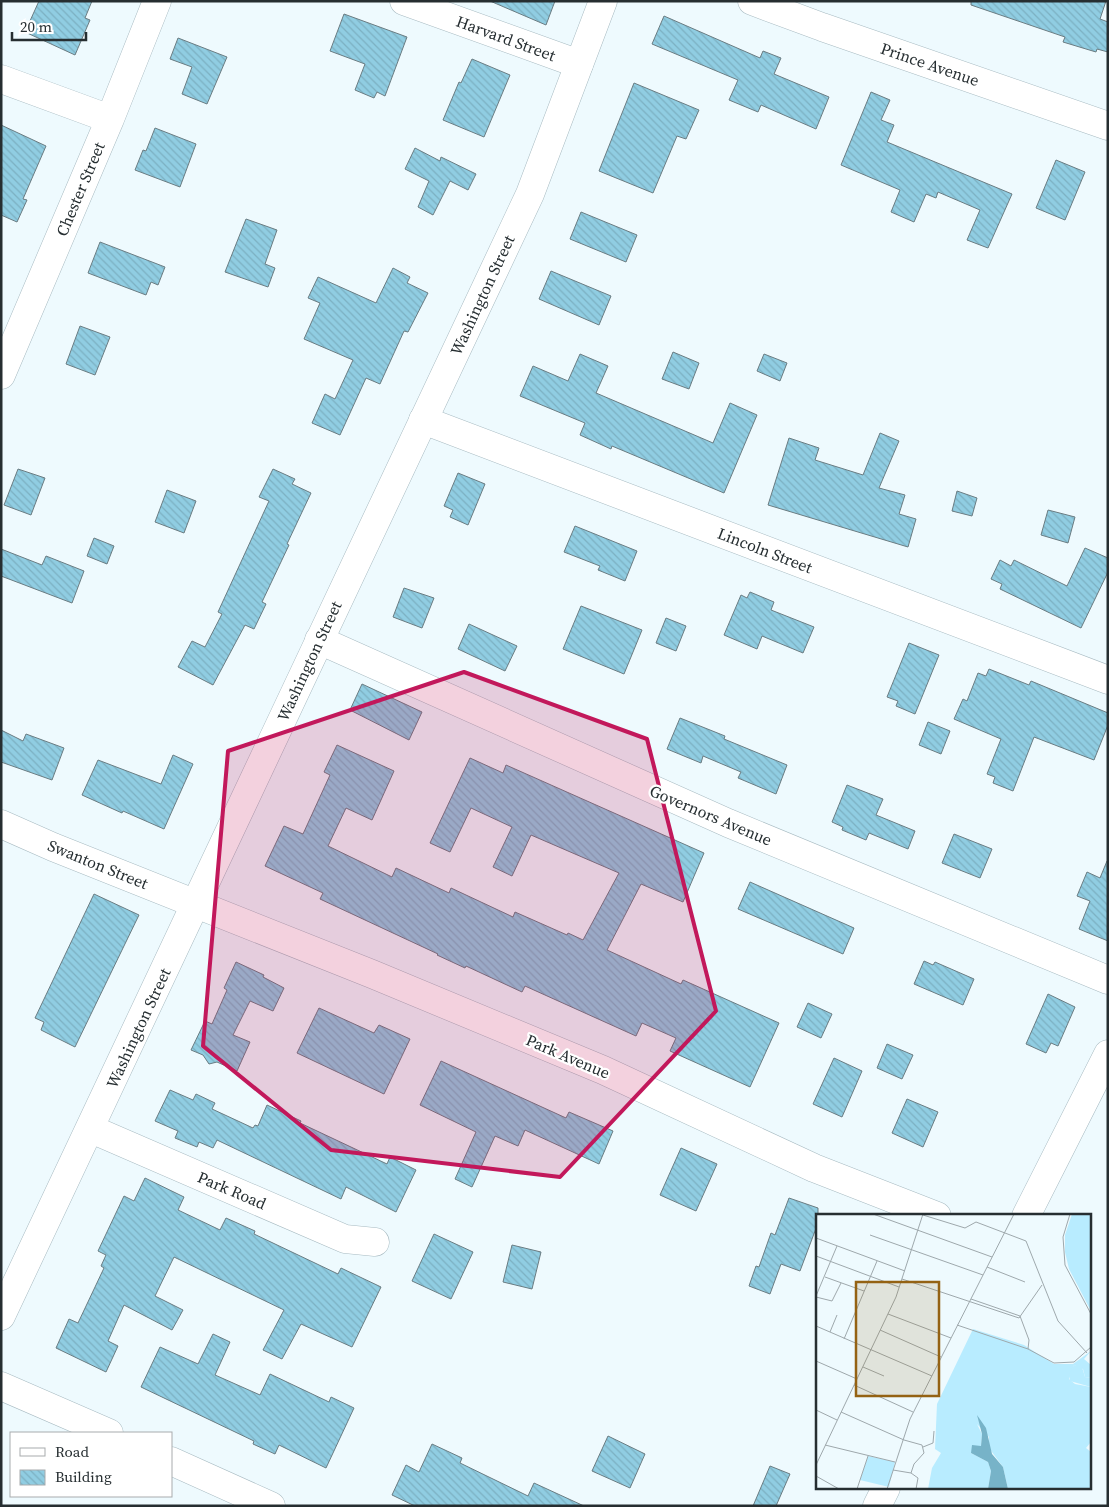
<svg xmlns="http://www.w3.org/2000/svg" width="1109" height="1507" viewBox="0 0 1109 1507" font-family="'Source Serif 4',serif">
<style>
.building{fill:url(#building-back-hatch);stroke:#6a7c82}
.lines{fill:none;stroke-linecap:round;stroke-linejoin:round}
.minor-casing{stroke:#a8bbc2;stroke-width:29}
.tertiary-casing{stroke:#a8bbc2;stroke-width:29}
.secondary-casing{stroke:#a8bbc2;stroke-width:29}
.minor{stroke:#fff;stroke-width:28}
.tertiary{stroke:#fff;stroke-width:28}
.secondary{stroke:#fff;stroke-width:28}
.marked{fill:#c2185b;fill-opacity:0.2;stroke:#c2185b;stroke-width:4;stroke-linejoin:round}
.labels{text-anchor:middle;stroke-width:4.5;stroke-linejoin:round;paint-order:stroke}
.street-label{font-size:16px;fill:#262e31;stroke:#fff}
.inset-road{fill:none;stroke:#9ea8ac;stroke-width:1}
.view{fill:#946213;fill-opacity:0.15;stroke:#946213;stroke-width:2.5}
.inset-edge{fill:none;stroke:#262e31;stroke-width:2.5}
</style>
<defs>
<pattern id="building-back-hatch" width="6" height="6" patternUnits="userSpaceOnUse" patternTransform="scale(1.25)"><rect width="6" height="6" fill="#90cde2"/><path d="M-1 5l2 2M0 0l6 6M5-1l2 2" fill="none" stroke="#7cb0c2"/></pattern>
</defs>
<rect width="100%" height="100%" fill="#eefafe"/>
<path class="building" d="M39,1h53l-7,17 5,2 -15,35 -50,-23z
M490,1h65l-9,24z
M971,1h135l-6,18 8,3v30l-11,-3 -1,3 -33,-10 2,-5 -94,-32z
M344,14l63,23 -22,59 -8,-4 -3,6 -19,-8 10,-26 -35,-13z
M664,16l96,42 3,-7 18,7 -7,16 55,23 -13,32 -55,-24 -3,7 -29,-12 9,-20 -86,-36z
M178,38l49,19 -20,47 -25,-10 10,-27 -22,-8z
M472,59l38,16 -26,62 -41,-17 16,-38 2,1z
M634,83l65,27 -13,29 -9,-3 -24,57 -54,-22z
M871,92l19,8 -9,20 13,5 -7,17 125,52 -24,54 -21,-8 13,-30 -42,-18 -2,6 -10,-4 -12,28 -23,-10 9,-22 -59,-25z
M1,125l45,21 -23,53 4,1 -10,22 -16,-7z
M155,128l41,16 -16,43 -45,-17 8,-20 3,1z
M415,148l25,13 1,-4 35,17 -8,16 -18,-9 -17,34 -15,-8 11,-26 -24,-12z
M1056,160l29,12 -20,48 -29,-12z
M581,212l56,23 -11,27 -56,-23z
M246,219l31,11 -12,34 10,4 -7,19 -43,-15z
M100,242l65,25 -7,18 -7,-3 -5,13 -58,-22z
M393,268l17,9 -3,6 21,10 -20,39 -4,-1 -24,53 -14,-6 -26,57 -28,-12 13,-29 10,5 18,-39 -49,-21 16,-36 -12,-5 10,-21 58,26z
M551,271l60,25 -12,29 -60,-26z
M80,326l30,11 -15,38 -29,-11z
M673,352l26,11 -10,26 -27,-10z
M580,354l28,12 -12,27 117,50 17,-40 27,12 -33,78 -112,-47 -1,3 -31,-14 5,-12 -65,-27 13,-30 35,15z
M764,354l23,9 -7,18 -23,-10z
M880,433l19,8 -20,47 26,7 -6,19 17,5 -8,28 -140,-42 21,-67 30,10 -4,12 48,15z
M18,469l27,9 -14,37 -27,-10z
M273,469l22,10 -3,5 19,9 -24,51 2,1 -27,57 4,2 -12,25 -9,-4 -32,60 -35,-18 14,-26 13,6 17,-33 -4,-2 51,-111 -10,-4z
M458,473l27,11 -17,41 -18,-8 3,-7 -9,-4z
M167,490l29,11 -12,32 -29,-11z
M957,491l20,7 -5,18 -20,-5z
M1048,510l27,7 -7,26 -27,-8z
M575,526l62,25 -12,30 -27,-11 2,-4 -36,-14z
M94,538l20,8 -7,18 -20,-8z
M1085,548l23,10v14l-27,56 -81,-39 2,-5 -11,-5 9,-19 11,6 3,-6 53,26z
M1,549l41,16 4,-9 38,15 -12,32 -71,-27z
M404,588l30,10 -12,30 -29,-11z
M750,592l24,10 -3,8 43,17 -11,26 -41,-17 -5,13 -33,-14 17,-40 6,3z
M581,606l61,24 -18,44 -61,-25z
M666,618l20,8 -10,25 -20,-8z
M469,624l48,22 -12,25 -47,-22z
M909,643l30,12 -24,59 -19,-8 2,-5 -11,-4z
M989,669l40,16 2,-4 77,32v12l-14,35 -60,-23 -21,54 -20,-8 2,-6 -8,-3 14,-35 -47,-20 9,-20 4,2 11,-28 8,3z
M362,684l60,28 -13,28 -59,-30z
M680,718l45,18 -1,3 63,26 -11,29 -38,-16 3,-6 -38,-16 -2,7 -34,-14z
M928,722l22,9 -9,23 -22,-9z
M1,730l22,11 3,-7 38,14 -12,32 -51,-18z
M337,745l57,26 -22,49 -26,-12 -18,38 64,31 4,-9 53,25 2,-5 62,29 2,-5 52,23 1,-2 15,7 36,-67 -88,-38 -19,41 -19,-9 19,-40 -41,-19 -21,44 -20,-9 40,-85 33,15 3,-8 198,88 -21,49 -42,-18 -34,66 74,34 2,-4 96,43 -29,64 -80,-36 6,-13 -34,-15 -6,13 -111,-50 -3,6 -56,-26 -1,2 -28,-13 1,-1 -118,-55 3,-6 -58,-27 19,-40 19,8 27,-59 -6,-3z
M173,755l20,9 -29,65 -41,-18 -1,2 -40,-18 16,-35 63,24z
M847,785l36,14 -7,16 39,16 -7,18 -39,-16 -3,7 -24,-10 1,-3 -11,-5z
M954,834l38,15 -12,29 -38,-15z
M1107,861h1v80l-29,-12 11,-28 -13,-5 10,-24 13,6z
M750,882l104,46 -11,26 -105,-45z
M94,894l45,21 -64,132 -34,-17 3,-8 -9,-4z
M924,961l9,4 2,-3 39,17 -11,26 -49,-21z
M236,962l28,13 -1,2 21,11 -11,23 -23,-10 -17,34 17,7 -13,29 -20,-9 -8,2 -6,-9 -12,-5 14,-29 7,3 15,-34 -3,-2z
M1048,994l27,13 -17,39 -7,-3 -5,10 -20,-9z
M808,1003l24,11 -11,24 -24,-11z
M319,1008l55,25 5,-8 31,14 -26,55 -87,-41z
M887,1044l26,11 -11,24 -25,-11z
M834,1058l28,13 -20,46 -29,-13z
M441,1061l125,57 3,-6 44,19 -14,33 -74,-34 -7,16 -23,-10 -23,51 -17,-8 21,-47 -56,-27z
M170,1090l23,10 3,-6 19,9 -3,6 41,19 2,-3 3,1 9,-21 34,16 -1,2 87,41 3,-7 26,13 -20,42 -50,-25 -5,12 -124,-59 -4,8 -14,-6 -2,5 -22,-9 3,-7 -23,-10z
M907,1099l31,13 -15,35 -31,-14z
M681,1148l36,16 -21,47 -36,-16z
M145,1178l39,19 -6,13 42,20 6,-12 29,13 -1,3 84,40 3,-6 40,19 -29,60 -51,-23 -19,35 -19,-9 21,-40 -110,-53 -19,39 28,14 -11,20 -48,-25 -16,36 10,5 -12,26 -50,-24 13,-29 9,4 26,-55 -3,-2 5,-11 -8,-4 26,-55 10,5z
M789,1198l29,10v15l-18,48 -19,-7 -11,30 -21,-8 7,-20 3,1 12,-34 4,2z
M434,1234l39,18 -22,47 -39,-18z
M512,1245l29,7 -9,37 -29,-7z
M213,1334l17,8 -15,33 45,20 10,-21 59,28 2,-5 23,11 -28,60 -47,-23 -4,9 -22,-10 1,-3 -113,-54 19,-40 38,17z
M608,1436l37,18 -15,34 -38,-17z
M432,1444l30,14 -2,5 68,33 6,-13 50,23h-169l-23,-11 14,-30 13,7z
M770,1466l20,8 -14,32h-23z"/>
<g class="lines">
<g class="minor-casing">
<path id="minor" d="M404,1l175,63
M752,1l70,26 286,99
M1,79l109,40
M1,375l109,-256 47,-118
M423,420l685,260
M319,640l409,183 380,157
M91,1129l254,110 30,3
M1,1386l108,47
M171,1461l100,45"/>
</g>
<g class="tertiary-casing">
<path id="tertiary" d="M1,824l52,23 319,127 231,96 211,98 123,48"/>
</g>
<g class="secondary-casing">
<path id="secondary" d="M1026,1216l82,-162
M1,1316l529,-1122 73,-193
M877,1506l9,-18"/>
</g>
<use href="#minor" class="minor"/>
<use href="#tertiary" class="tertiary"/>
<use href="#secondary" class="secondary"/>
</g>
<path class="marked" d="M464,672l183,67 69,272 -156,166 -229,-27 -128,-104 25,-295z"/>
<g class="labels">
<g class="street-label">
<text transform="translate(506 38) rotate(20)" y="6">Harvard Street</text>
<text transform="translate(930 64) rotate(19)" y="6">Prince Avenue</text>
<text transform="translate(80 189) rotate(-67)" y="6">Chester Street</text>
<text transform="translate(482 295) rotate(-65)" y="6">Washington Street</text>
<text transform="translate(765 550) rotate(21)" y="6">Lincoln Street</text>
<text transform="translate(309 661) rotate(-65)" y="6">Washington Street</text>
<text transform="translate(711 815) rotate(23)" y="6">Governors Avenue</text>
<text transform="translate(98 864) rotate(22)" y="6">Swanton Street</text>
<text transform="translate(138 1028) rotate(-65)" y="6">Washington Street</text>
<text transform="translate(568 1056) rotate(23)" y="6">Park Avenue</text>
<text transform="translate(232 1190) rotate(23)" y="6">Park Road</text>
</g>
</g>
<g transform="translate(816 1214)">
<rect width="275" height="275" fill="#eefafe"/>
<path d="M52,242l27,6 -6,25 -29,-7z" fill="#b8ecff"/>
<path d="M256,0h19v97l-22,-42 -4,-17v-17zM157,115l51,16 30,19h19l18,-13 -7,8 7,6v13l-6,-1 -2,-8 -9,-4 -5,14 6,5 16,3v55l-5,6 5,4v37h-83l-5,-22 -14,-19v-11l-12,-13 5,10 -1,12 -10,7 17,9 3,9 -3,18h-60l4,-21 9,-15 -6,-4 2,-45z" fill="#b8ecff"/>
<path d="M258,151l8,2 3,10 6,1v9l-21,-6 -1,-7zM138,200l16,2 -7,14 -4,-3z" fill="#b8ecff"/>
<path d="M161,201l9,13 6,26 11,13 5,22h-20l3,-18 -3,-9 -17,-9 1,-8 9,1 1,-12z" fill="#77b3c8"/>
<path class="inset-road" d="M57,0l119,43M254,0l-7,23 2,28 26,49M107,1l42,13 11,-6 50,19 32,80 29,32M54,21l113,40M0,24l89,33M0,42l83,31M171,53l38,15M9,63l39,14M86,65l117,39M0,82l21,-50M0,83l16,4 9,-18M155,85l49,17 9,24 -1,9M72,100l63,24M203,104l23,-33M141,111l71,24 26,14 20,-1 17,-15M0,112l116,50M64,116l61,27M14,118l7,-17M28,125l33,-78M0,147l41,18M47,153l21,9M38,171l59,27M0,196l21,10M25,198l63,28 18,5 2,8 -10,11 -3,9 -18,-3M9,231l70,17M107,233l10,-4 1,-12M0,251l80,-168 27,-83M95,259l7,5 -2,11M0,262l23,13M41,275l11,-33M71,275l23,-70 104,-205"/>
<path class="view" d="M40,68h83v114h-83z"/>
<rect width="275" height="275" class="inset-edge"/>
</g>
<rect width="1109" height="1507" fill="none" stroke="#262e31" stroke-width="5"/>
<rect x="10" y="1432" width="162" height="65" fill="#ffffff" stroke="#a8abad"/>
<rect x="20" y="1448" width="25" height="8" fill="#ffffff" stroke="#a8abad"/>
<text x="55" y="1457" font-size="15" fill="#262e31">Road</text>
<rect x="20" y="1470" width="25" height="15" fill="url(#building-back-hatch)" stroke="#a8abad"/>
<text x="55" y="1482" font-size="15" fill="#262e31">Building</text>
<path d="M12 32v8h74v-8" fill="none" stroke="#262e31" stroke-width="2.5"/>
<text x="20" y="32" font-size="15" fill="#262e31" stroke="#ffffff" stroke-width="4" paint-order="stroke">20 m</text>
</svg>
